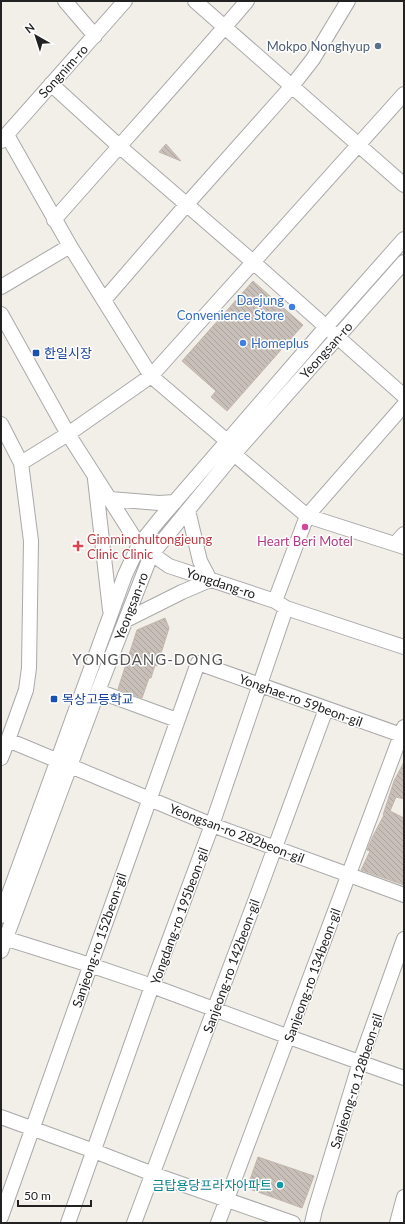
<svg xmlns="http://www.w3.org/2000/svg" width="405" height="1224" viewBox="0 0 405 1224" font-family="Lato,'Noto Sans KR',sans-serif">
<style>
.building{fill:url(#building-back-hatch);stroke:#c4b6ab}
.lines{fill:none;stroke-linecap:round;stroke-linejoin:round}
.minor-casing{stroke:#a9a9a9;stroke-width:16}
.minor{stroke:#fff;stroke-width:14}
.service-dot{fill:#5c6f8a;stroke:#fff;stroke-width:1.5}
.shop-dot{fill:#3f7fe0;stroke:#fff;stroke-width:1.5}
.transit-dot{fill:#1a4fb4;stroke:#fff;stroke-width:1.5}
.hotel-dot{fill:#d1479c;stroke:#fff;stroke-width:1.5}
.health-dot{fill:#e0444e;stroke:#fff;stroke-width:1.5}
.culture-dot{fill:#0f9aa8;stroke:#fff;stroke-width:1.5}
.labels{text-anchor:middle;stroke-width:3;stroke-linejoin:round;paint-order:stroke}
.service-label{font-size:13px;fill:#4e5e75;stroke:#fff;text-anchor:end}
.street-label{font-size:13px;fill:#222;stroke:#fff}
.shop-label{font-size:13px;fill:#366cbe;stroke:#fff;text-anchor:end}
.transit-label{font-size:13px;fill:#164399;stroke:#fff;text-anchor:start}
.health-label{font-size:13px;fill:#be3a42;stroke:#fff;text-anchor:start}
.hotel-label{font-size:13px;fill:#b23c85;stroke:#fff}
.culture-label{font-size:13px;fill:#0d838f;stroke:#fff;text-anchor:end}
.quarter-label{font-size:15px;letter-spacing:1px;fill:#555;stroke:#fff}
</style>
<defs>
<pattern id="building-back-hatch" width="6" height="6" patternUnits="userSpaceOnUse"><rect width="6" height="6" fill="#c7bfb8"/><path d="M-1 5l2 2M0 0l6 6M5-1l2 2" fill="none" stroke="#aba49e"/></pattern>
</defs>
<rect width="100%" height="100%" fill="#f2efe9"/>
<path class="building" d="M166,144l15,17 -22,-9z
M253,281l50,44 -76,86 -16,-14 5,-6 -34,-30z
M165,618l4,10 -12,38 -2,-1 -4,13h-2l-7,20 -24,-9 19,-59z
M404,762v37l-8,-2 -6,14 14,7v67l-43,-15 9,-19 -3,-1 6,-14 11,-21h-1l11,-34z
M258,1157l56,19 -12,32 -55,-20z"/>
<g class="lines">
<g class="minor-casing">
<path id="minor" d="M65,1l30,35
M195,1l209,184
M51,84l68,62 134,116 151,134
M7,135l63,111 81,130 76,65 7,13 73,62 97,31
M1,141l124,-140
M54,220c64,-73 130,-145 193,-219
M1,287l69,-41
M104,300l83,-96 105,-118 21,-27 35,-58
M1,314l67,120 71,111 30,21 106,35 11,7 118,39
M1,424l20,39 10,78 -2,127 -3,22 -18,50 204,85 192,70
M21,463l47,-29 83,-58 253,-282
M95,479l15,131
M110,499l49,4 16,-1
M395,544l9,-10
M275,601l32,-85 97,-111
M126,620l56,-28 28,-12 -10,-19 -12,-51
M98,691l79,29
M1,758l7,-18
M1,916l124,-341 14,-30 20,-25 167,-193 78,-88
M1,937l89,28 62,21 137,51 115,41
M1,951l97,-260 53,-136 83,-101 170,-192
M1,1117l93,34 59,23 140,49
M1,1217c67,-184 130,-370 197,-554l206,73
M68,1223l84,-237 60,-161 74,-217
M134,1223l126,-335 66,-179
M218,1223l186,-496
M312,1223l3,-13 45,-148 44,-123
M397,1223l7,-26"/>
</g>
<use href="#minor" class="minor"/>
</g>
<circle class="service-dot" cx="378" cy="46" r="4"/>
<g class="shop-dot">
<circle cx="292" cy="307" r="4"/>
<circle cx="243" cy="343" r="4"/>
</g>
<g class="transit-dot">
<rect x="32" y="349" width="8" height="8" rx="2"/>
<rect x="50" y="695" width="8" height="8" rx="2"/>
</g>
<circle class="hotel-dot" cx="305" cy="527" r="4"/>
<path class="health-dot" d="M76 540h4v4h4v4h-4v4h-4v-4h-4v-4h4z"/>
<circle class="culture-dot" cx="280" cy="1185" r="4"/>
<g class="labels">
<g class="service-label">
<text x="370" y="51">Mokpo Nonghyup</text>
</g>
<g class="street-label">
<text transform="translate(63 71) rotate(-48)" y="5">Songnim-ro</text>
<text transform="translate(326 350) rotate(-48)" y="5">Yeongsan-ro</text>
<text transform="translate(221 583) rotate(18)" y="5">Yongdang-ro</text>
<text transform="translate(131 606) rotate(-69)" y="5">Yeongsan-ro</text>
<text transform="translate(301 700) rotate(20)" y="5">Yonghae-ro 59beon-gil</text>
<text transform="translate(237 833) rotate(21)" y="5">Yeongsan-ro 282beon-gil</text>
<text transform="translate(179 916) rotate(-70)" y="5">Yongdang-ro 195beon-gil</text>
<text transform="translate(99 940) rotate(-71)" y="5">Sanjeong-ro 152beon-gil</text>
<text transform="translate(231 966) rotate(-70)" y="5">Sanjeong-ro 142beon-gil</text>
<text transform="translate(312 975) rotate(-70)" y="5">Sanjeong-ro 134beon-gil</text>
<text transform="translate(356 1081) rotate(-72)" y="5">Sanjeong-ro 128beon-gil</text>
</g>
<g class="shop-label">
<text x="284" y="305">Daejung<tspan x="284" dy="15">Convenience Store</tspan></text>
<text x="251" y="348" text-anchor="start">Homeplus</text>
</g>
<g class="transit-label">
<text x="44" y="358">한일시장</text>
<text x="62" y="704">목상고등학교</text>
</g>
<g class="health-label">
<text x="87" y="544">Gimminchultongjeung<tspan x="87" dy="15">Clinic Clinic</tspan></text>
</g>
<g class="hotel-label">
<text x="305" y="546">Heart Beri Motel</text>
</g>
<g class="culture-label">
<text x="272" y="1190">금탑용당프라자아파트</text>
</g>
<g class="quarter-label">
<text x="148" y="665">YONGDANG-DONG</text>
</g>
</g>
<rect width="405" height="1224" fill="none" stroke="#222222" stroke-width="4"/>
<g transform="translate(36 36) rotate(321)" stroke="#ffffff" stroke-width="3" paint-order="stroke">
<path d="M0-3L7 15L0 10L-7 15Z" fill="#222222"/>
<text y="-6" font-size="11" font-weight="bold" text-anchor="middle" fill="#222222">N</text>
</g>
<path d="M18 1200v6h73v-6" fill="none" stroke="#222222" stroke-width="2"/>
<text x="24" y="1200" font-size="12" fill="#222222" stroke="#ffffff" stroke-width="3" paint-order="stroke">50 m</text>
</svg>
